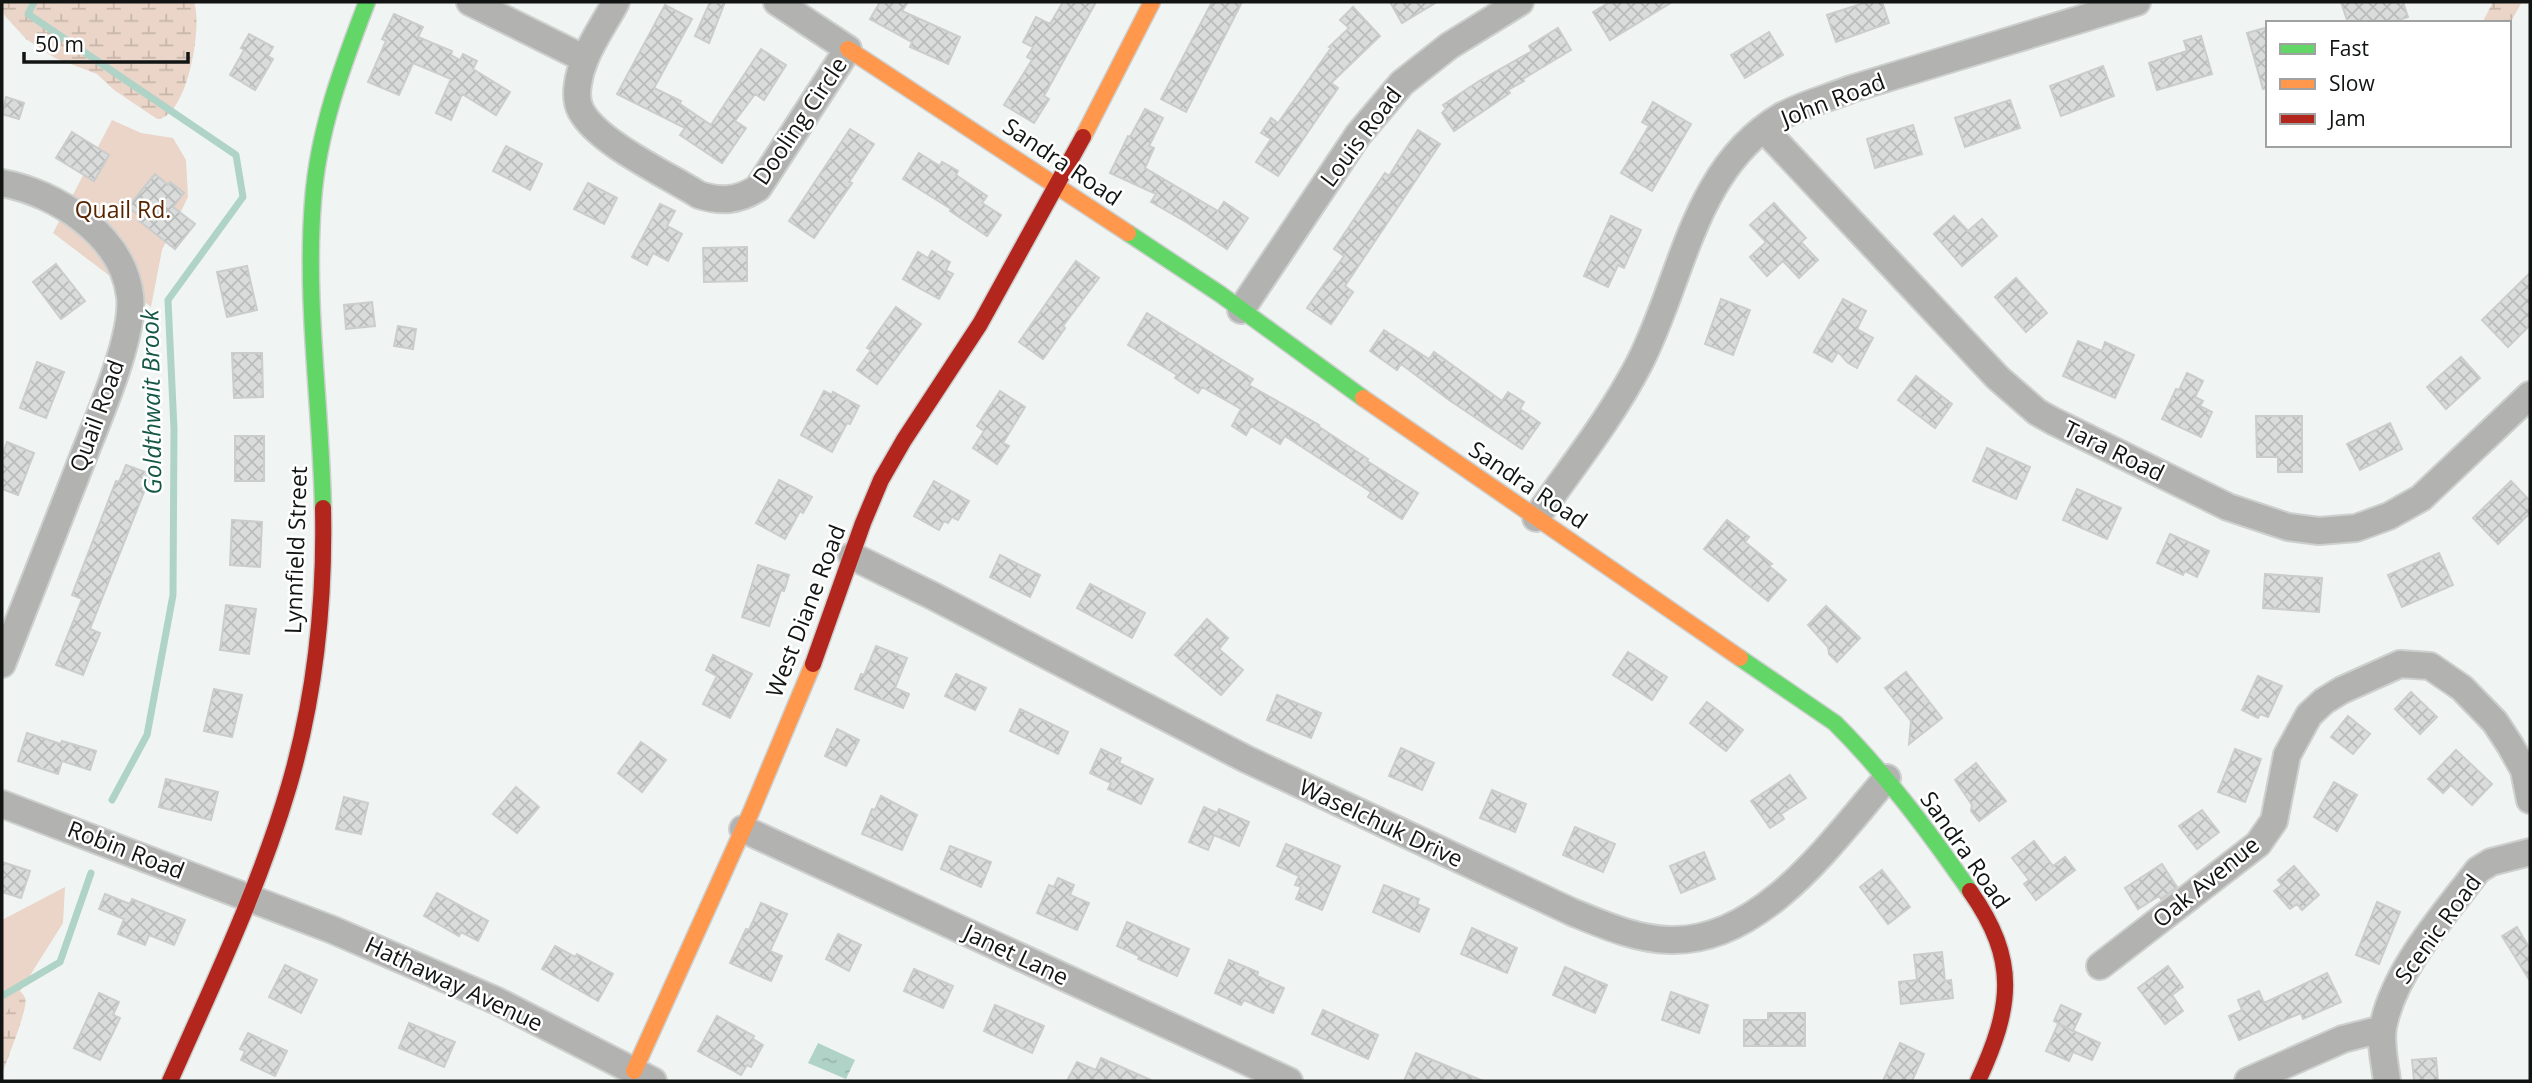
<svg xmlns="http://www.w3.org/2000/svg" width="2532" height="1083" viewBox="0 0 2532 1083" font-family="'Open Sans',sans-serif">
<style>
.wetland{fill:url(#wetland-marsh)}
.park{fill:#ead5c8}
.water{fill:url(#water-ripples)}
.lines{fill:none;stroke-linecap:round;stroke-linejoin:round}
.stream{stroke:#afd4c7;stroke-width:7}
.building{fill:url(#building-cross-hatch);stroke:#cacdcc;stroke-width:2}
.street-casing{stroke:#cdd0cf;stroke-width:30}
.fast-casing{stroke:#cdd0cf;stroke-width:19}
.slow-casing{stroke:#cdd0cf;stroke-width:19}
.jam-casing{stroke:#cdd0cf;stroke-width:19}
.street{stroke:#b2b2b1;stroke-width:26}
.fast{stroke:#63d668;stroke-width:16}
.slow{stroke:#ff974d;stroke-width:16}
.jam{stroke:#b3261e;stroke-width:16}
.labels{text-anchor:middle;stroke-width:5;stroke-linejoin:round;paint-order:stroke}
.street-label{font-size:23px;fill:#111413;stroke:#fff}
.park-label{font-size:23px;fill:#582400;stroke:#fff}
.water-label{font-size:24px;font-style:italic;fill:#145745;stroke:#fff}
</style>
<defs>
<pattern id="wetland-marsh" width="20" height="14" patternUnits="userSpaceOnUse" patternTransform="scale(1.75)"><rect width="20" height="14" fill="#ead5c8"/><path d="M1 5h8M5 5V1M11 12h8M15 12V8" fill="none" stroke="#c8b6ab"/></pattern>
<pattern id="water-ripples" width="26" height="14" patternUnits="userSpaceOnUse" patternTransform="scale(1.75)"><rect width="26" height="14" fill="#afd4c7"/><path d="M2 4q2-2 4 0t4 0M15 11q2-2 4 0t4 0" fill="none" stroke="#96b5aa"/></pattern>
<pattern id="building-cross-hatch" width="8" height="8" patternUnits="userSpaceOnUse" patternTransform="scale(1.75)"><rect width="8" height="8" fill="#d9dcda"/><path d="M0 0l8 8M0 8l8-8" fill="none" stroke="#b9bcba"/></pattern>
</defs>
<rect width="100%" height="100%" fill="#f0f5f3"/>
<path class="wetland" d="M2,2h192c9,24 -7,116 -37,117l-43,-29 -17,-16 -42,-16 -29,-19 -21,-23 -3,-6z
M2493,2h29l-13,23v-2h-27z
M2,982c8,4 20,7 23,16 4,10 -19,63 -23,77z"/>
<path class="park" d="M112,120l29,13 32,5 13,22 2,37 -26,53 -11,57 -98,-74z
M65,887l-2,36 -61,97v-100z"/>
<path class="water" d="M818,1043l37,17 -9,19 -38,-16z"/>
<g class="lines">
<path class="stream" d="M34,2l-6,12 208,141 7,42 -75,103 6,129 -1,166 -26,140 -35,65
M2,994l2,1 56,-33 31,-89"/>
</g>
<path class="building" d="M710,2h15l-16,41 -14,-7z
M880,2h28l-6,9 58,26 -12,27 -38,-17 2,-5 -42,-23z
M1063,2h33l-52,94 5,3 -15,24 -30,-18 28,-45 -5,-3 6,-10 -10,-5 13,-25 14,7z
M1212,2h30l-56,110 -25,-13z
M1390,2h47l-35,21z
M1610,2h62l-62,38 -17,-28z
M1867,2h15l7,21 -53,19 -9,-27z
M2341,2h62l5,15 -19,6h-41z
M665,5l27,14 -38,69 27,13 -1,3 31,21 50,-76 25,16 -22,35 -9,-6 -20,27 11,7 -24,35 -42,-28 5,-7 -68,-34z
M1353,7l27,29 -49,47 7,5 -60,88 -22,-14 15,-23 -10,-6 10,-15 7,5 53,-75 -2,-1 20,-19 -9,-8z
M394,14l29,13 -5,10 34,14 -1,4 9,5 3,-6 14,7 -4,8 37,23 -14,23 -34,-21 -11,26 -15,-7 15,-34 -38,-16 -14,32 -31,-13 18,-41 -4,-2z
M2268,27v61l-5,1 -16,-56z
M1558,28l13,22 -48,29 1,2 -16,9 2,3 -56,38 -12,-18 4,-4 -3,-4 36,-24 53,-30 -3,-5z
M1769,32l14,23 -38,23 -14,-23z
M249,34l24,13 -5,9 5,3 -18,31 -25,-15 14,-25 -3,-2z
M2201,36l11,38 -55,16 -8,-27 38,-12 -3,-10z
M2103,66l11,30 -53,20 -11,-30z
M6,97l18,6 -5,16 -17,-5z
M2010,100l10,28 -55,19 -10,-29z
M1653,102l38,22 -39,67 -31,-18 28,-47 -7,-4z
M1145,109l18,9 -14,28 5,2 -9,20 73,43 6,-9 24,16 -21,31 -41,-27 -35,-20 5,-8 -46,-21 18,-37 2,1z
M1913,125l9,29 -47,14 -8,-29z
M850,129l24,15 -25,38 3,1 -38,55 -25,-17z
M1418,130l22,14 -95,142 8,6 -22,32 -24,-16 37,-52 -10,-7 51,-76 4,3z
M72,132l37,23 -15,26 -38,-23z
M506,146l36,18 -12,26 -37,-19z
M919,153l21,13 2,-4 16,9 -2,4 31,21 -5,7 19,12 -14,21 -37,-25 1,-2 -48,-30z
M155,174l13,11 2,-3 14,11 -11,14 22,17 -20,25 -37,-29 3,-3 -13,-10z
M588,183l29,15 -13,26 -30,-15z
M1774,203l32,35 -5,4 17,18 -19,18 -16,-17 -16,15 -17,-19 16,-15 -16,-17z
M660,204l15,7 -8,15 15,8 -14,27 -15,-8 -6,12 -15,-8z
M1611,216l30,14 -17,38 -6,-3 -10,22 -24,-11z
M1954,216l14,15 14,-12 15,17 -35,30 -28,-32z
M747,247v34l-43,1 -1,-34z
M932,251l18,11 -4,8 7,4 -14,25 -36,-20 15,-27 10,6z
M1076,261l23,17 -36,48 2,2 -22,31 -24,-17z
M56,264l29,37 -24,18 -28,-37z
M247,266l10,44 -30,7 -10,-45z
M2530,273v52l-22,22 -26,-27z
M2016,278l31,35 -21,19 -31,-35z
M1721,299l29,11 -17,45 -28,-11z
M1843,299l23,12 -9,18 16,9 -16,30 -9,-5 -10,-11 -6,10 -18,-10 8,-15 2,1 -1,-2z
M372,302l3,24 -29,3 -2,-24z
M896,307l25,17 -44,60 -20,-14 14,-20 -4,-2z
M1147,313l106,66 -4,6 70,40 -1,1 50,33 -1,2 51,32 -16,26 -34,-22 3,-5 -86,-56 -5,8 -29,-18 -5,9 -14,-9 9,-17 -39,-22 -4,6 -23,-15 2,-3 -49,-30z
M398,326l18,3 -3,20 -19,-3z
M1384,330l45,29 5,-7 68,49 6,-9 16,10 -4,7 20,14 -18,26 -73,-49 -48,-36 -4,6 -27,-19z
M2078,341l24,10 3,-9 29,13 -19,43 -52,-22z
M232,353h30l1,44 -29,1z
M2461,357l19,21 -34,31 -19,-22z
M37,362l27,10 -18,46 -26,-10z
M2187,373l16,8 -8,16 8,4 -3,5 12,6 -11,25 -39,-18 14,-30 3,1z
M1916,376l36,28 -17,24 -37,-28z
M824,391l8,4 1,-3 26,14 -9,18 -3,-1 -15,29 -31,-17z
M1000,391l25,16 -22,36 6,3 -12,18 -24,-16 11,-17 -7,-5z
M2256,416h46v56h-24v-15h-21z
M2390,423l12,26 -42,21 -13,-26z
M235,436h29v45h-29z
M7,442l27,11 -16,42 -16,-6v-33z
M1987,448l43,19 -14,32 -43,-18z
M126,465l25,9 -61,155 10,4 -17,42 -27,-10 26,-66 -10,-4 44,-114 3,1z
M779,480l33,17 -9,16 -3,-2 -15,28 -29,-16z
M934,481l35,20 -11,19 -6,-3 -4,6 -4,-2 -5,9 -25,-14z
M2511,481l19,20v12l-32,31 -25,-26z
M2077,489l44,19 -14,31 -44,-19z
M232,520l30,2 -2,45 -30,-2z
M1727,520l22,17 -4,5 27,22 -3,2 17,14 -18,21 -64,-52z
M2170,534l39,17 -12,26 -12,-6 -2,4 -26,-12z
M2439,553l14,32 -51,22 -14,-32z
M1000,555l40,20 -10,22 -40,-20z
M758,565l31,10 -5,16 -3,-1 -12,36 -27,-9z
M2265,574l57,4 -3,34 -56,-4z
M1090,584l55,29 -13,25 -55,-30z
M226,605l30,4 -7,45 -29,-4z
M1826,606l34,32 -23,24 -8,-8 -1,-7 -20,-22z
M1207,619l21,19 -9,11 24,21 -22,25 -46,-40z
M876,646l31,12 -12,30 14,6 -6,14 -48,-19 6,-15 3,1z
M1628,652l39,25 -15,23 -39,-25z
M713,655l39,19 -22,44 -27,-14 14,-28 -11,-6z
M1906,672l36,46 -33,26 2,-23 -26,-33z
M956,674l30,14 -11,22 -30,-14z
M2258,676l24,10 -14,31 -8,-3 -2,4 -16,-8z
M214,689l28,6 -10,42 -28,-6z
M2411,692l26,25 -17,17 -25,-25z
M1277,695l44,18 -10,25 -44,-18z
M1707,702l36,28 -17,21 -36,-28z
M1020,709l48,23 -10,22 -48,-23z
M2348,716l22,18 -17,20 -22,-17z
M837,729l22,11 -13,26 -21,-10z
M27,733l34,11 1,-3 34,10 -6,19 -28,-9 -4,13 -40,-13z
M641,742l25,18 -24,32 -24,-19z
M1401,748l33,15 -12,27 -33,-14z
M1101,749l20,9 -2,5 34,16 -12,25 -33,-15 3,-6 -21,-10z
M2235,749l26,10 -16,43 -27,-10z
M2456,750l36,34 -20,21 -21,-20 -8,8 -15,-14z
M1976,763l30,38 -27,20 -8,-10 1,-6 -17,-25z
M1790,775l16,23 -25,16 3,5 -14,9 -19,-27z
M166,779l52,13 -7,28 -52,-13z
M2334,782l23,13 -20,36 -23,-14z
M516,787l23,20 -22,26 -24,-19z
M1492,790l34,14 -11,28 -35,-14z
M881,796l36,19 -15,35 -40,-16 10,-25 3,1z
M344,797l24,6 -7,31 -25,-5z
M1204,807l13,6 2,-4 30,13 -10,24 -25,-11 -6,15 -19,-8z
M2202,810l17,22 -22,17 -18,-23z
M1575,827l40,17 -12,28 -40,-17z
M2034,841l19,25 12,-9 10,13 -39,30 -12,-16 5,-4 -17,-22z
M1286,844l54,22 -18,44 -26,-11 5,-12 -6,-2 4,-9 -22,-10z
M950,846l41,16 -10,25 -40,-18z
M1704,852l11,27 -34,14 -11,-27z
M2,862l28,9 -9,27 -19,-6z
M2162,864l15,23 -16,12 -2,-3 -21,13 -13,-21z
M2294,866l25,29 -17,15 -5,-6 -7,5 -16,-18 8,-6 -4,-5z
M1882,870l28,37 -22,17 -28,-37z
M1058,878l16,7 -4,10 19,8 -12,27 -40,-17 12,-28 5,2z
M1384,885l35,14 -2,5 12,5 -10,23 -46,-20z
M437,893l51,28 -10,20 -17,-9 -2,4 -35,-20z
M105,894l25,10 2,-5 53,21 -11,25 -25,-10 -4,10 -27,-11 6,-15 -25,-10z
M2377,902l23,10 -21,52 -23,-9z
M761,903l26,11 -17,37 12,5 -11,25 -41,-18 16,-34 3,1z
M1127,922l62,27 -12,27 -39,-17 1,-3 -22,-10z
M2517,927l13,22v32l-28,-45z
M1472,928l45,20 -10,25 -46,-19z
M838,934l23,11 -12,26 -23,-12z
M555,946l20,11 2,-3 36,20 -15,27 -56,-32z
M1942,952l3,29 6,-1 2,18 -52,6 -2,-22 18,-2 -3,-25z
M1229,960l29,12 -1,4 27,12 -11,25 -29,-13 -3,5 -26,-12z
M285,965l32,15 -16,33 -32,-16z
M2168,966l15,21 -11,8 11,16 -18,13 -27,-36z
M1565,967l42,18 -12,28 -42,-18z
M914,969l39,17 -10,22 -39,-17z
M2327,973l14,29 -38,17 -2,-6 -62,27 -10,-24 13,-6 -4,-10 21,-9 5,12z
M1671,992l37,13 -9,28 -37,-13z
M99,993l20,9 -6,13 7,3 -20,42 -26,-12z
M995,1005l49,21 -12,27 -48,-22z
M2061,1005l20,9 -8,17 -19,-10z
M1323,1010l55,25 -10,24 -56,-25z
M1768,1013h37v33h-61v-26h24z
M717,1016l37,20 -1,3 10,6 -12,22 -4,-2 -6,10 -43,-24z
M409,1023l46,19 -11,25 -45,-19z
M2058,1024l42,19 -8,17 -19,-8 -4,9 -23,-10z
M248,1033l39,18 -12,25 -34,-16 4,-9 -5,-2z
M1900,1043l24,11 -12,27h-29z
M1416,1053l67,28h-79z
M1101,1058l52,23h-86l10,-19 19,8z
M2436,1058l2,23h-24l-2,-21z"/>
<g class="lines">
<g class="street-casing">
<path id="street" d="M470,2l115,57
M616,2c-10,19 -23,37 -31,57 -6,14 -12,38 -4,52 17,32 87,64 118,84 22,7 39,6 59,-7l90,-139 -71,-47
M1764,129l234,249 39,34 16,9 175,86 60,20 31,4 37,-3 33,-12 32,-18 109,-103
M2,183c55,10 121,53 128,113 5,40 -33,125 -48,164 -27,68 -54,136 -80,204
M1241,310l117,-175 44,-52 47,-37 71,-44
M1536,518c35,-50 75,-100 103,-154 44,-85 54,-196 143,-248 22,-12 47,-18 69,-27l286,-87
M852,556l81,40 313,163 326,153c32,13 63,27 98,28 92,3 163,-100 217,-162
M2,804l331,126 164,71 156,80
M743,829l546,252
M2100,966l158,-122 16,-23 13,-66 22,-40 15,-14 18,-11 58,-26 30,2 32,22 33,34 15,23 14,25 6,30
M2248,1081l95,-42 39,-10
M2387,1081c-2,-17 -7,-37 -4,-54 11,-57 61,-112 95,-157l13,-8 39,-10"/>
</g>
<g class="fast-casing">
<path id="fast" d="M1128,233l92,61 143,104
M323,508c-2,-102 -18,-205 -10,-307 5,-70 29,-134 54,-199
M1740,658l95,65c51,51 94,109 135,168"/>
</g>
<g class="slow-casing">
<path id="slow" d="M848,49l280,184
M1083,137l69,-135
M1363,398l377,260
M634,1071l117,-259 62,-148"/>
</g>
<g class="jam-casing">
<path id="jam" d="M813,664l50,-141 18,-43 23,-40 76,-116 103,-187
M1970,891c49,70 42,116 8,190
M170,1081c43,-97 89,-193 119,-295 26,-89 36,-185 34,-278"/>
</g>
<use href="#street" class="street"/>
<use href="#fast" class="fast"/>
<use href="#slow" class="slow"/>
<use href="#jam" class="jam"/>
</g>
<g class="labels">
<g class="street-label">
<text transform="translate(1833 100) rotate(-21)" y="8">John Road</text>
<text transform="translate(800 121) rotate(-56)" y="8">Dooling Circle</text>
<text transform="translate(1361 137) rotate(-53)" y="8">Louis Road</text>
<text transform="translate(1062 162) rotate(34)" y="8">Sandra Road</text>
<text transform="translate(97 416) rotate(-70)" y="8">Quail Road</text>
<text transform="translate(2114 451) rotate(26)" y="8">Tara Road</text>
<text transform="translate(1528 485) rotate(34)" y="8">Sandra Road</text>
<text transform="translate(296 550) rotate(-88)" y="8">Lynnfield Street</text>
<text transform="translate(806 611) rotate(-69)" y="8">West Diane Road</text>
<text transform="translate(1381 823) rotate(25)" y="8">Waselchuk Drive</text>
<text transform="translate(126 850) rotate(21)" y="8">Robin Road</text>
<text transform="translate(1965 850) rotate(55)" y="8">Sandra Road</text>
<text transform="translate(2206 882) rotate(-39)" y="8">Oak Avenue</text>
<text transform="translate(2438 929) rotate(-54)" y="8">Scenic Road</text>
<text transform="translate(1016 955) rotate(25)" y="8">Janet Lane</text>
<text transform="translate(454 984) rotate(25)" y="8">Hathaway Avenue</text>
</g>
<g class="park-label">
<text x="123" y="218">Quail Rd.</text>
</g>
<g class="water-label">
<text transform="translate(152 402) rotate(-91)" y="8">Goldthwait Brook</text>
</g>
</g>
<rect width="2532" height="1083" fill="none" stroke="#111413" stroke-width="7"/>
<rect x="2266" y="21" width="245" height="126" fill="#ffffff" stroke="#a0a1a1" stroke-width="2"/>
<rect x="2280" y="44" width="35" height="10" fill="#63d668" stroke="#a0a1a1" stroke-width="2"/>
<text x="2329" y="56" font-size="21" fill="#111413">Fast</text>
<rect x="2280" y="79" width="35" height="10" fill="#ff974d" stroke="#a0a1a1" stroke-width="2"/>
<text x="2329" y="91" font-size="21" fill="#111413">Slow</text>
<rect x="2280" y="114" width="35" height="10" fill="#b3261e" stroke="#a0a1a1" stroke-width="2"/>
<text x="2329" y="126" font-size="21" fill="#111413">Jam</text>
<path d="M24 52v10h164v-10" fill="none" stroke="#111413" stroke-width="3.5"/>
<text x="35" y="52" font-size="21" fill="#111413" stroke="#ffffff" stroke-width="5" paint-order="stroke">50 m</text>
</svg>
